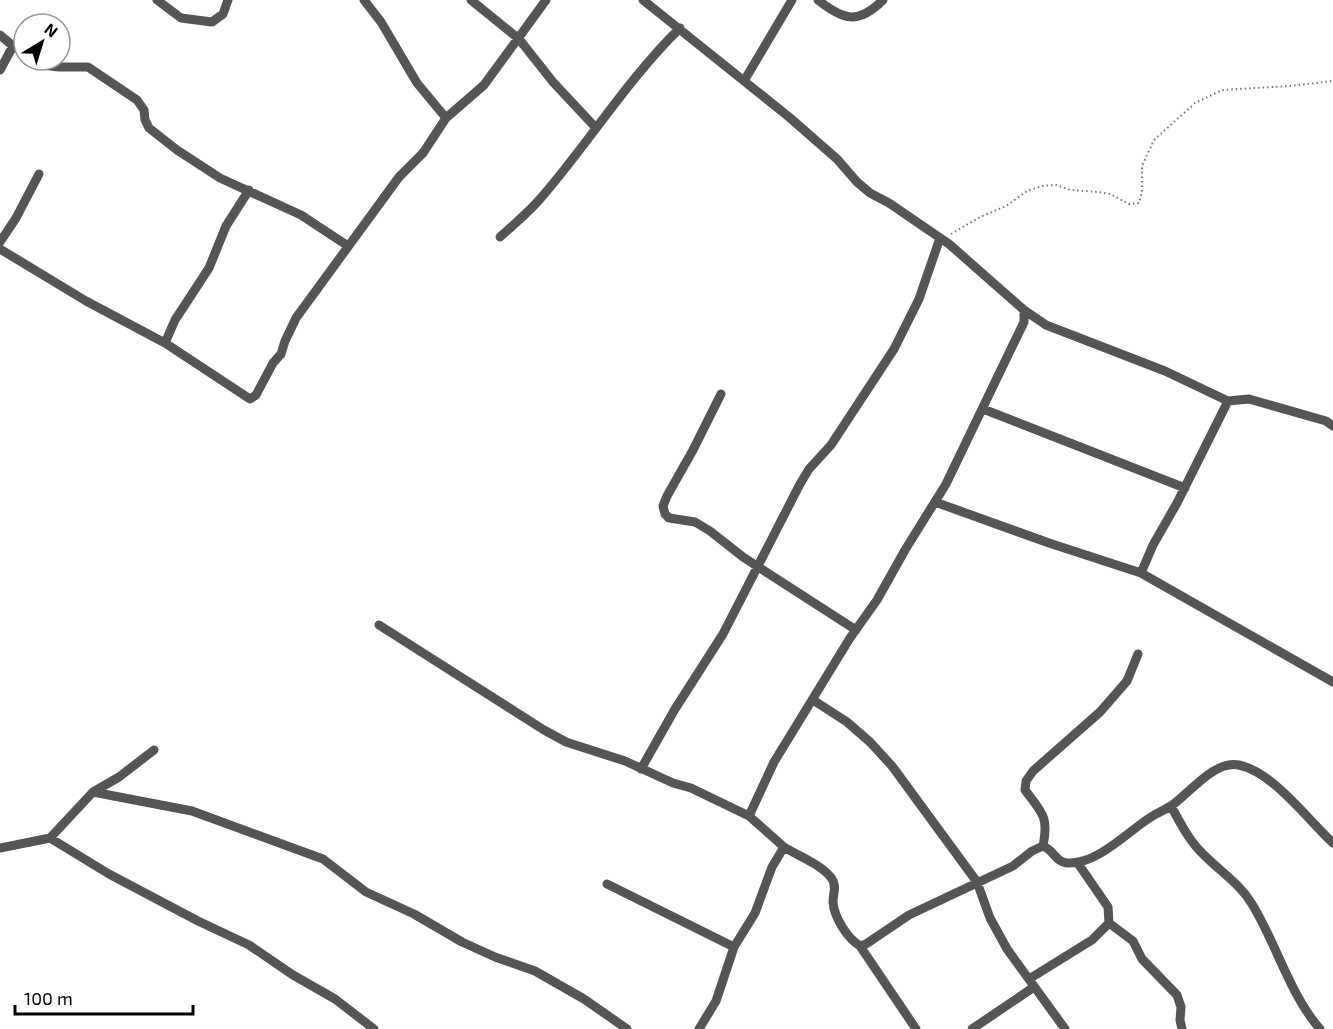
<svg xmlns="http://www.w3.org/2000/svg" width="1333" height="1029" viewBox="0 0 1333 1029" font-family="'Exo 2',sans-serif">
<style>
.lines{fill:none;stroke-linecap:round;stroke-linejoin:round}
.path{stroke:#777;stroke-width:2;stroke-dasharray:1.5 3;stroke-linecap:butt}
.minor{stroke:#555;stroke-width:9}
</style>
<rect width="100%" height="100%" fill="#fff"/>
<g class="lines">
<path class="path" d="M951,234l29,-17 26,-11 21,-15 15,-5 14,-1 15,5 27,2 12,2 19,10 10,-1 3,-12v-25l12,-26 41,-37 27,-13 67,-4 44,-5"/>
<path class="minor" d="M157,0l24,18 31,4 11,-8 5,-14
M364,0l17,22 36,61 29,35
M471,0l48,39 34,43 43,46
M643,0l146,117 48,42 20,23 13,11 19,10 60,41 75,66 22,15 119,46 63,30 21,-2 77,22 7,5
M818,0c25,20 40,25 65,0
M0,35l13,11 -13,24
M13,46l11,7
M35,60l7,5 17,2h29l49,33 7,10 1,10 4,8 28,22 43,28 81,37 47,31
M744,81l48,-81
M500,237c13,-12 28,-24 40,-38 48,-55 87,-119 140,-171
M0,242l16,-24 23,-44
M0,249l86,52 79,42 85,56 6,-4 17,-32 8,-9 4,-13 11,-23 103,-141 24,-24 23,-35 38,-33 62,-85
M165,343l10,-23 34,-52 17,-42 23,-36
M721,394l-28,56 -26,46 -4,10 2,8 4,4 26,4 15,9 33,26 113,73
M1228,401l-51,102 -24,42 -12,28 192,109
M983,409l202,79
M935,502l114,41 92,30
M379,625l165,105 22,12 59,19 48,22 18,5 58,28 35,31
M813,700l34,22 23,20 22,24 85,116 13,36 17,31 58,80
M641,769l34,-60 48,-75 77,-150 9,-15 22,-24 63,-96 25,-50 21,-61
M93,792l99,19 131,48 43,33 48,22 48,28 33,15 40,14 49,28 43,30
M1171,806c10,18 18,35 33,49 17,17 36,29 48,49 24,39 38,91 68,125
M749,816l25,-54 76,-124 27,-38 28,-50 41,-66 78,-162v-12
M50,838l59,36 89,47 51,24 44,30 42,24 39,30
M1043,846c6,-30 -1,-33 -18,-56l1,-9 7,-10 67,-59 27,-31 11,-27
M0,848l50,-10 43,-46 26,-15 35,-27
M607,884l127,63
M1109,923l24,18 9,18 35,36 4,12 -1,13 2,9
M860,946l6,-2 43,-29 104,-49 19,-15 11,-5c11,4 13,17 25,17 30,1 59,-31 83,-46 6,-4 13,-7 20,-11 19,-13 43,-46 68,-41 34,7 69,55 94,78
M1029,979l63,-39 17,-17 -1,-16 -31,-45
M699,1029l17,-28 18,-54 21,-34 17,-46 12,-20c14,9 39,18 48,32 5,7 1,15 1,23 1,15 14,36 27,44l56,83
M972,1029l62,-42"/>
</g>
<g transform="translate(42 42) rotate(38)"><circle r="28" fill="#ffffff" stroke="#999999" stroke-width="1.5"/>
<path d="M0-4.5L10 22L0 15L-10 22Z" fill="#000000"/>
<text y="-9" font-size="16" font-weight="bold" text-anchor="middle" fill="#000000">N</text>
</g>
<path d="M15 1005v9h178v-9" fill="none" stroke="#000000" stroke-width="3"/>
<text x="24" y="1005" font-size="18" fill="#000000" stroke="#ffffff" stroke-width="4.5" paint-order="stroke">100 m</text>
</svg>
